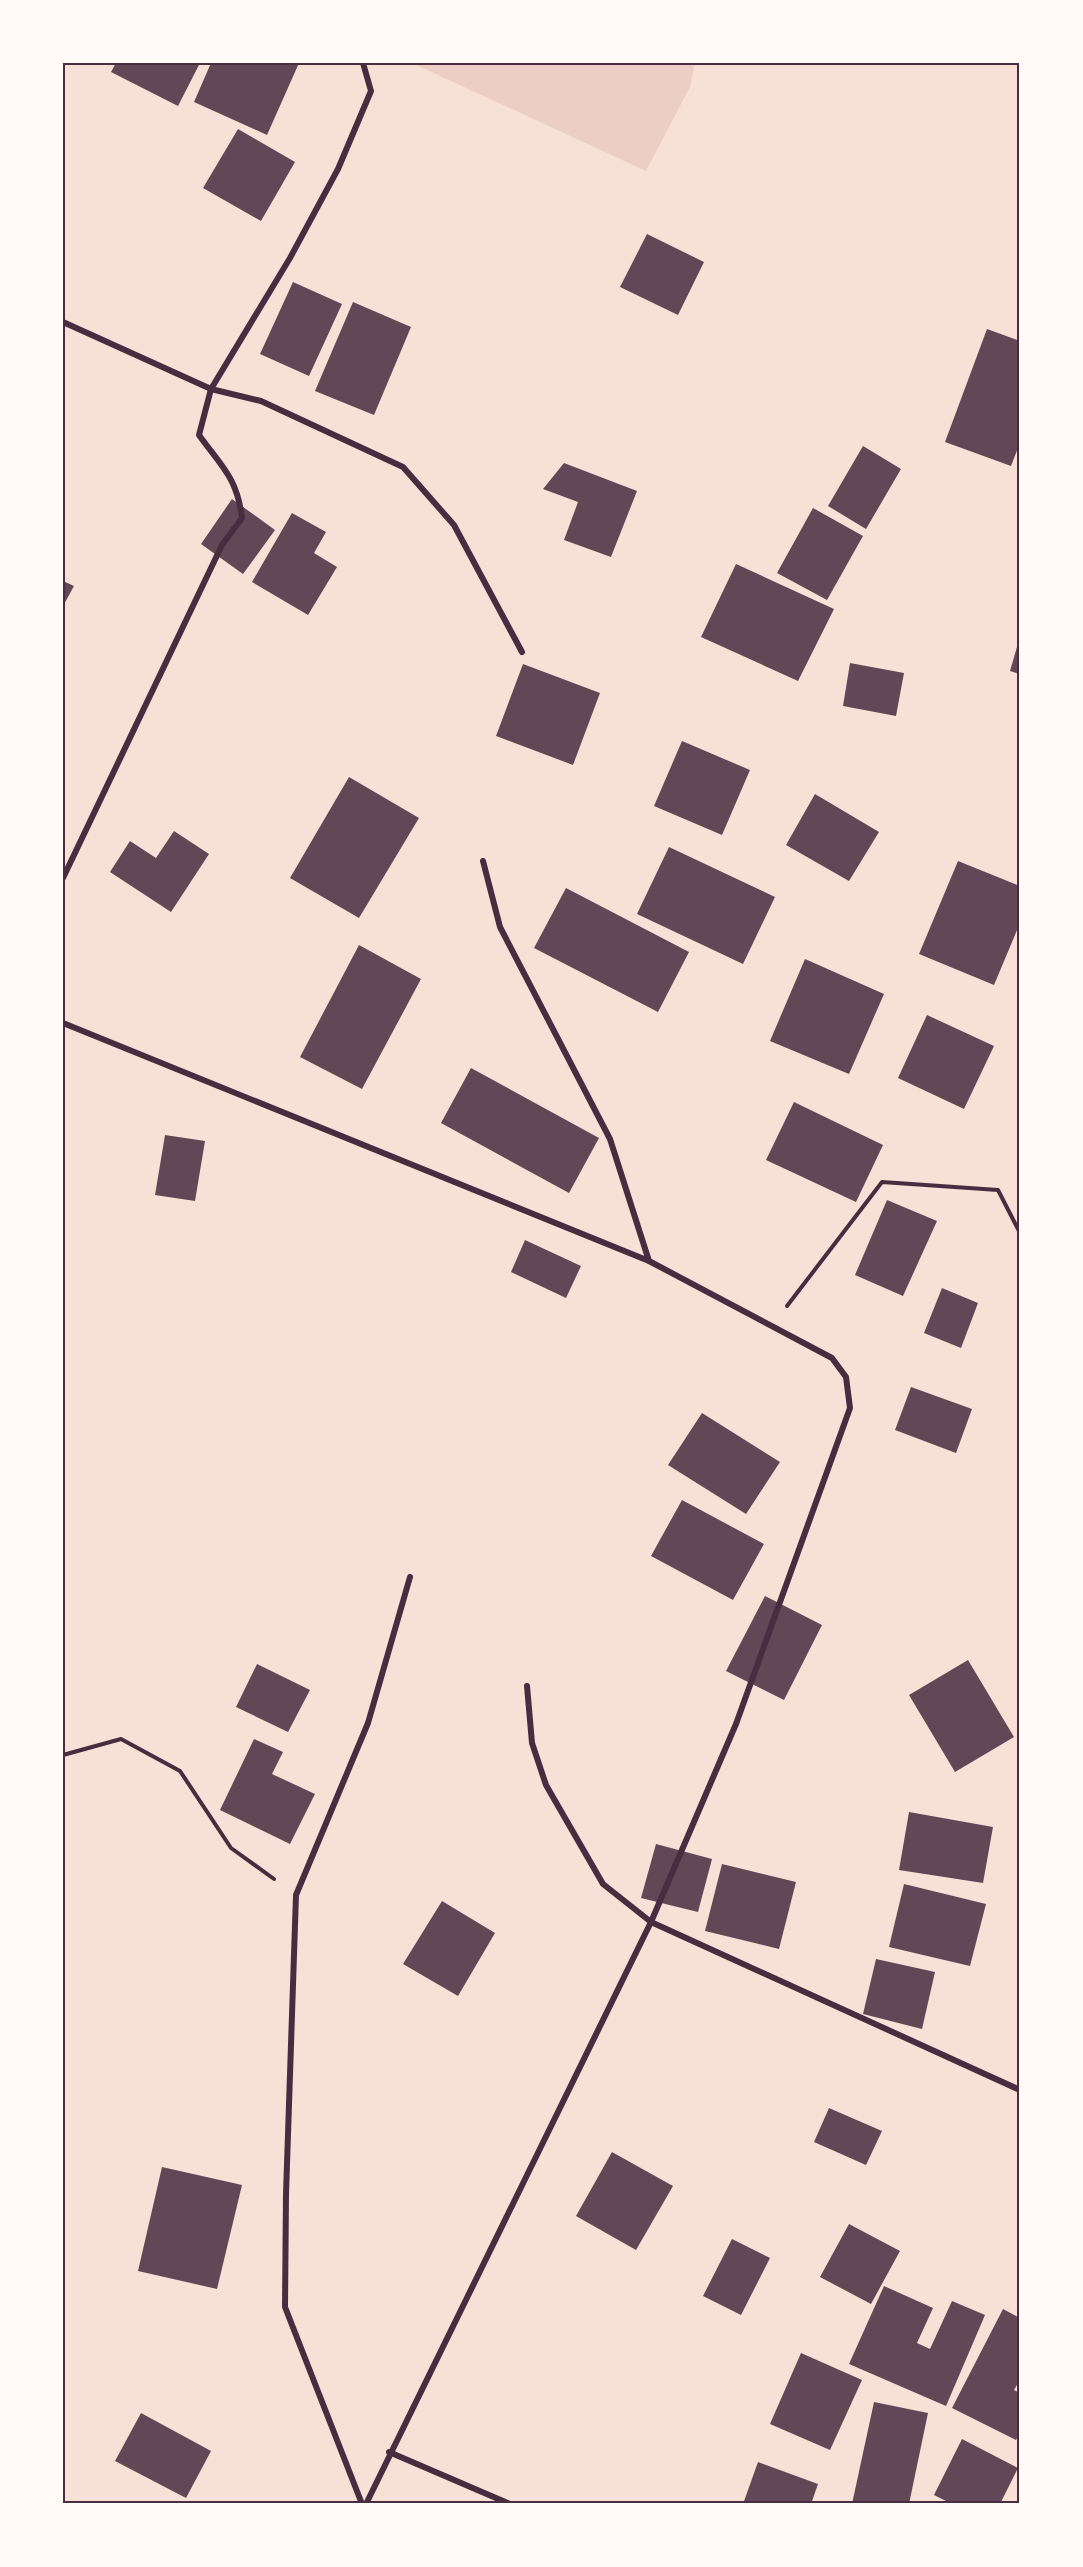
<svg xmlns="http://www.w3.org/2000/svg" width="1083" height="2567" viewBox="0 0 1083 2567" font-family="'Source Sans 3',sans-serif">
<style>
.green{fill:#ebcfc5}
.building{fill:#644757}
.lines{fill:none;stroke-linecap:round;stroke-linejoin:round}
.path{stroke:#4a2c40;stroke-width:4}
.minor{stroke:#4a2c40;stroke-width:6}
.neatline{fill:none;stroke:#4a2c40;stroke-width:2}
</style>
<rect width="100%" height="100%" fill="#f7e1d7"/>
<path class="green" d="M412,63h283l-5,24 -44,84z"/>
<path class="building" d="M116,63h84l-22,43 -67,-34z
M211,63h88l-32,72 -73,-33z
M238,129l57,33 -34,59 -58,-33z
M647,234l57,28 -26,53 -58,-28z
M293,282l49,22 -33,72 -49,-22z
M353,302l58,25 -37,88 -59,-24z
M987,329l33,12v102l-9,23 -66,-24z
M863,446l38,23 -35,60 -38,-23z
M564,463l73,28 -26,66 -47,-17 14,-38 -35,-13z
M232,499l43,31 -32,44 -42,-30z
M813,508l50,28 -36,64 -50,-27z
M292,513l34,19 -12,21 23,14 -29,48 -56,-33z
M736,564l98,45 -36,72 -97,-44z
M63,581l11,5 -11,20z
M1019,640h1v34l-10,-3z
M850,663l54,10 -8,43 -53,-10z
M523,664l77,29 -27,72 -77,-29z
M682,741l68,29 -28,65 -68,-29z
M349,777l70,41 -60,100 -69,-40z
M815,794l64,38 -30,49 -63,-36z
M174,831l35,23 -38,58 -61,-40 20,-31 26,17z
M669,847l106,50 -32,67 -106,-50z
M958,861l62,25v37l-26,62 -75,-31z
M566,888l123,64 -31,60 -124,-64z
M359,945l62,34 -59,110 -62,-32z
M805,959l79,35 -35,80 -79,-33z
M927,1015l67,31 -30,63 -66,-31z
M471,1068l128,70 -30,55 -128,-70z
M794,1102l89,43 -27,57 -90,-42z
M165,1135l40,6 -10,60 -40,-6z
M887,1200l50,21 -34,75 -48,-21z
M525,1240l56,26 -15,32 -55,-26z
M942,1288l36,15 -17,45 -37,-15z
M911,1387l61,22 -16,44 -61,-23z
M702,1413l78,49 -34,52 -78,-49z
M682,1500l82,44 -31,56 -82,-44z
M765,1596l57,29 -38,75 -58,-29z
M968,1660l46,77 -59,35 -46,-77z
M257,1664l53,26 -22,42 -52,-25z
M254,1739l29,13 -11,22 43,20 -25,50 -70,-34z
M909,1812l84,15 -10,56 -84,-13z
M656,1844l56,15 -14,53 -57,-14z
M722,1864l74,18 -17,67 -74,-18z
M904,1884l82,20 -16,62 -81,-19z
M442,1901l53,32 -37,63 -55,-32z
M876,1959l59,13 -13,57 -59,-15z
M829,2108l53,23 -16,34 -52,-23z
M612,2152l61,34 -37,64 -60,-34z
M162,2167l80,18 -25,104 -79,-18z
M849,2224l51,27 -29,53 -51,-27z
M732,2239l38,19 -29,57 -38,-19z
M884,2286l49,22 -16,35 13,6 22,-48 33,14 -39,91 -97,-42z
M1003,2309l17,9v62l-6,10 6,3v40l-4,7 -64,-32z
M801,2353l61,27 -32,70 -60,-26z
M874,2402l54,11 -19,91h-57z
M141,2413l70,38 -25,47 -71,-37z
M962,2439l56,29 -18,36h-48l-18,-9z
M758,2462l60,22 -7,20h-68z"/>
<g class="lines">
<path class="path" d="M787,1306l95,-124 116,8 22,43
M63,1755l58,-16 59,32 51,77 43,31"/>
<path class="minor" d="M63,322l148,67 50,12 142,66 51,58 68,127
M483,861l17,66 110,212 39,122
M63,878l159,-333 20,-27c-5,-41 -21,-52 -43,-83l12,-46 79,-131 48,-89 33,-78 -8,-28
M63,1023l586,238 183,97 14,19 4,31 -114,316 -85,198 -285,582
M527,1686l5,57 14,42 57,99 48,38 369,168
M389,2452l121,52
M362,2504l-77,-197 1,-113 10,-299 72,-172 42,-146"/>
</g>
<rect width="1083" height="2567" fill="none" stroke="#fffaf5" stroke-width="129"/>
<rect x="64" y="64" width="954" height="2438" class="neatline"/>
</svg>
